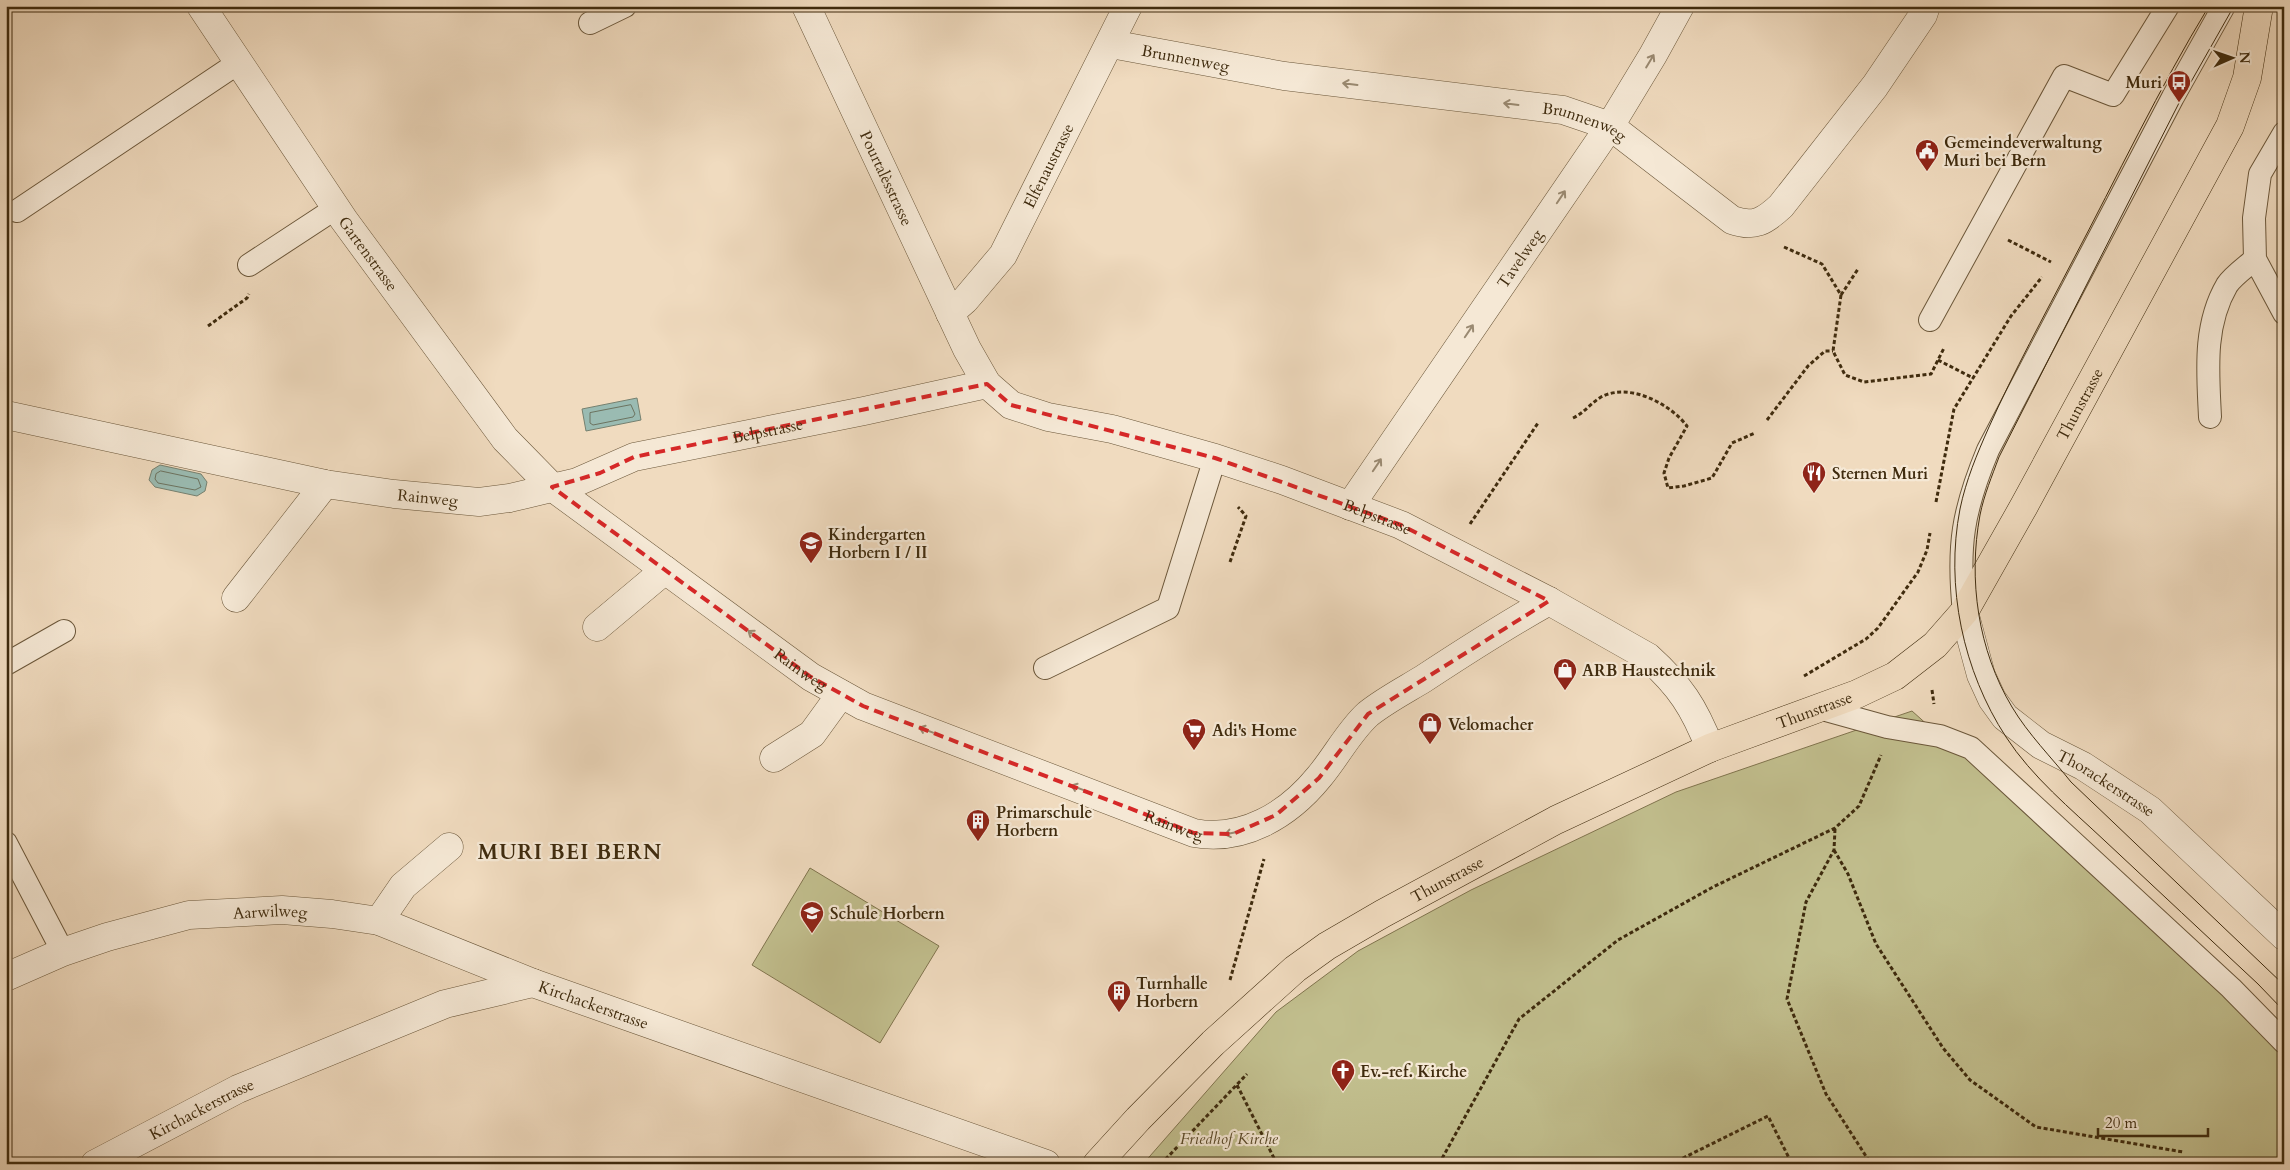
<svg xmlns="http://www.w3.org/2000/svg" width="2290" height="1170" viewBox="0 0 2290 1170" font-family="Cardo,serif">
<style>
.green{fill:#c1be8d;stroke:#80744e}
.water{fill:#9abbb2;stroke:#768170}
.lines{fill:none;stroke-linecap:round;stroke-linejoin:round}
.shore{stroke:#6c7360;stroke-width:1}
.service-casing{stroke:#6b573a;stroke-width:24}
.minor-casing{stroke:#6b573a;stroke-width:29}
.primary-casing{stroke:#3f2b0e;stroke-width:29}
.path{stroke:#3f2b0e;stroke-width:3;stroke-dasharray:4 2.5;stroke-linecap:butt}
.service{stroke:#f5e8d5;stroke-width:22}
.minor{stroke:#f5e8d5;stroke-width:28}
.primary{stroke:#f0dbbf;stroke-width:28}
.tram{stroke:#3f2b0e;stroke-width:1}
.oneway{stroke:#9a8a72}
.marked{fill:none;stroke:#d62828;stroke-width:4;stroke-dasharray:10 6;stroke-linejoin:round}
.labels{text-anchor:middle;stroke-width:4.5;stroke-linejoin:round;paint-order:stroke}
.street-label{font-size:16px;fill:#3f2b0e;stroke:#f5e8d5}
.poi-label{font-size:16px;font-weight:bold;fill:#3f2b0e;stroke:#f5e8d5;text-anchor:start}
.park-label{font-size:16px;font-style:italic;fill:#594827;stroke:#f5e8d5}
.district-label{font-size:21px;font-weight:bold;letter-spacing:1px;fill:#3f2b0e;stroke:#f5e8d5}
</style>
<rect width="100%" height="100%" fill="#f0dbbf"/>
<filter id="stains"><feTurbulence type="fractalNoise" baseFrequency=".004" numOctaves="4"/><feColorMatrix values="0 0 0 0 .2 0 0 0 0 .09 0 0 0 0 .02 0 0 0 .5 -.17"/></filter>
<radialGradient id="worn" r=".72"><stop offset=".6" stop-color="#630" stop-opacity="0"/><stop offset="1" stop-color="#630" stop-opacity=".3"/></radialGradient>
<path class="green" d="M1912,711l28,25 18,6 326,300v122h-1141l133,-152 82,-61 113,-61 205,-98z
M810,868l129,78 -59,97 -128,-78z"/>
<path class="water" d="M637,398l4,22 -55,11 -4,-22z
M160,465l41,9 6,8 -2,9 -8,5 -42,-9 -6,-7 3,-10z"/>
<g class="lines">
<path class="shore" d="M631,405l4,9 -2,3 -40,8 -3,-2v-10z
M161,471l37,8 3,8 -6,3 -37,-7 -3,-4 1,-5z"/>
<g class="service-casing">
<path id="service" d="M590,23l35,-17
M2284,133l-24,41 -6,44 1,41 29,54
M17,211l221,-148
M249,265l87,-57
M1930,320l134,-244 49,19 55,-89
M2210,417c-2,-44 -7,-91 17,-132 6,-9 19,-18 28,-26
M1964,612c-7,-66 -1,-102 24,-162l185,-353 51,-91
M6,664l58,-33
M1045,668l123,-60 47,-150
M1822,709l65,18 53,9 31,12 260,240 53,54
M6,843l57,109"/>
</g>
<g class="minor-casing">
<g id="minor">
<path id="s1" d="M201,6l143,214 161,219 47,48 259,190 52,29 331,127c49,9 94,-18 125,-56 17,-20 30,-46 49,-63 16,-13 37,-24 55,-35 41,-27 83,-54 126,-78"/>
<path id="s2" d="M806,6l161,343 20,35 24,21 37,12 64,12 103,29 67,22 119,45 148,76 99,56c32,29 46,50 62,91"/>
<path id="s3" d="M1111,44l173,32 279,34 47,16 122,94c22,8 33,1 49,-14l94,-120 48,-71 3,-9"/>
<path id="s4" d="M950,313l15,-13 38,-45 125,-249"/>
<path id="s5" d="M6,415l319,69 69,10 85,8 31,-4 67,-16 57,-25 230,-46 123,-27"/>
<path id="s6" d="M1350,506l260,-380 43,-71 27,-49"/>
<path d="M236,598l89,-114"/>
<path id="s7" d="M1964,612l17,63 11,24 13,18 36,28 42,21 67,44 134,126"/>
<path d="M597,627l68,-57"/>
<path d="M774,758l38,-24 29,-40"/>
<path d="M379,921l24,-35 46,-39"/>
<path id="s8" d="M6,977l57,-25 44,-15 82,-22 93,-5 50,4 47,7 154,62"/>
<path id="s9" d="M95,1164l143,-75 207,-85 88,-21 513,181"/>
</g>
</g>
<g class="primary-casing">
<g id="primary">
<path id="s10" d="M1097,1164l41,-45 75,-76 82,-74 32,-23 55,-32 174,-94 154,-72 147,-54 38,-18 40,-31 29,-33 60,-106 206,-380 17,-48 12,-72"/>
</g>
</g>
<path class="path" d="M2008,240l43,22
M1784,247l38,17 19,31 -8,56 12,24 19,7 67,-8 13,-26
M1841,295l17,-26
M208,326l39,-28 2,-4
M1938,360l35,18
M1573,418c11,-5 18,-15 28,-21 29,-15 69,7 86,29l-18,32 -5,15 4,15 16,-2 28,-8 20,-35 23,-10
M1767,420l41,-54 17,-15h8
M1936,502l18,-93 57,-93 31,-39
M1470,524l68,-101
M1230,562l16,-46 -8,-9
M1804,676l62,-37 12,-11 40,-56 9,-22 3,-17
M1932,690l2,14
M1835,829l-1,21 -28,52 -19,97 39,95 45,70
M1834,850l14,24 28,70 67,104 27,32 66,47 147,25
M1230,980l34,-121
M1237,1085l40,79
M1161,1164l86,-90
M1439,1164l80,-145 99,-79 95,-53 122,-59 24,-22 22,-51
M1671,1164l97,-48 24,48"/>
<use href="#service" class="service"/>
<use href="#minor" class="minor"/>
<use href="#primary" class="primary"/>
<path class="tram" d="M2209,6c-50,82 -92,171 -137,256 -28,54 -58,109 -83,165 -12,27 -23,53 -29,82 -15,77 3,162 46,228 26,40 65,72 99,104 51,48 102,95 153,143l26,27
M2234,6l-55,97 -180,354c-7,19 -15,38 -19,58 -12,65 -2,135 32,192 16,27 40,51 59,75l213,203"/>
</g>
<defs><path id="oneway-shaft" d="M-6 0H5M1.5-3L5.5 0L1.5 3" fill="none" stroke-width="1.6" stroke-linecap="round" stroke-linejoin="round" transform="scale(1.25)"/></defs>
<g class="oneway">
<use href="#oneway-shaft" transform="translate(1650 61) rotate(-59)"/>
<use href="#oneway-shaft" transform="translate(1350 84) rotate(-173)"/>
<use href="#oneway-shaft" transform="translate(1511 104) rotate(-173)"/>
<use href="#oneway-shaft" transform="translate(1561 197) rotate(-56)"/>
<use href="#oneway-shaft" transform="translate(1469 331) rotate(-56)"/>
<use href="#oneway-shaft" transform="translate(1377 465) rotate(-56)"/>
<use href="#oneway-shaft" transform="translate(754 635) rotate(-144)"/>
<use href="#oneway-shaft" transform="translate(926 730) rotate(-159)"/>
<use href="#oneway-shaft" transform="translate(1078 788) rotate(-159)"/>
<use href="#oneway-shaft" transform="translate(1232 833) rotate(169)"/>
</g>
<path class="marked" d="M987,384l24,21 204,53 186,67 148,76 -181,113 -49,64 -43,37 -43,19 -39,-1 -331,-127 -52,-29 -259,-190 48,-14 34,-16z"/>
<defs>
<g id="bus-pin" transform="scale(1.25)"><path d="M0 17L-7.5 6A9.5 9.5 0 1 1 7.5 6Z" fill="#8f2418" stroke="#f5e8d5"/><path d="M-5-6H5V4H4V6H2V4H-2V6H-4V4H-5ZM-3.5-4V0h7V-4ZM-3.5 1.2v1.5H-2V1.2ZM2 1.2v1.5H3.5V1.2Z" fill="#fff"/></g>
<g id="civic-pin" transform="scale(1.25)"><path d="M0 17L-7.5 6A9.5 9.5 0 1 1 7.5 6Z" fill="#8f2418" stroke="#f5e8d5"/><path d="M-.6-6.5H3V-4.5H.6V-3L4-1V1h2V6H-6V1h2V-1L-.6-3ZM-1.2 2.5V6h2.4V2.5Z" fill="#fff"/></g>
<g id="restaurant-pin" transform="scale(1.25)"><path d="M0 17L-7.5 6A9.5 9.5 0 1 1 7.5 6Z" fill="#8f2418" stroke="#f5e8d5"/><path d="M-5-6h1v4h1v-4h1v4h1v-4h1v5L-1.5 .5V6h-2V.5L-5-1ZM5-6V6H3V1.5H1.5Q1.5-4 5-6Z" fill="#fff"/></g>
<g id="school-pin" transform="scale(1.25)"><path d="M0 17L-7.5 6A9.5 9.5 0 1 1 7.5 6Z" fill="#8f2418" stroke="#f5e8d5"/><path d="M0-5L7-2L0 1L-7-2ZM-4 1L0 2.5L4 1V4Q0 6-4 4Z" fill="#fff"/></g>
<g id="shop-pin" transform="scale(1.25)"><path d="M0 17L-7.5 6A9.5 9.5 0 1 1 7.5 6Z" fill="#8f2418" stroke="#f5e8d5"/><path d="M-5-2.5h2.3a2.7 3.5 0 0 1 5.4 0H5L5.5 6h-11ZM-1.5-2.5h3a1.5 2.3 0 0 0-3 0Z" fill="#fff"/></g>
<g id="supermarket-pin" transform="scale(1.25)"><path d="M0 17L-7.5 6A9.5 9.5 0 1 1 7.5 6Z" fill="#8f2418" stroke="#f5e8d5"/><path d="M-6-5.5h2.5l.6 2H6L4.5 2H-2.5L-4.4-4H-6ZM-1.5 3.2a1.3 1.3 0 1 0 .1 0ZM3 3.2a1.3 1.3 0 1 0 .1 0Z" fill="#fff"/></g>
<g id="building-pin" transform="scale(1.25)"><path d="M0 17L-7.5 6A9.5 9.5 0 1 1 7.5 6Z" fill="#8f2418" stroke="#f5e8d5"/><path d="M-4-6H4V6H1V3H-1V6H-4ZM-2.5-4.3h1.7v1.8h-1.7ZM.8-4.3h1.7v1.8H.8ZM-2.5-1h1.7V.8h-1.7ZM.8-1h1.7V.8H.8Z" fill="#fff"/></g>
<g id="church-pin" transform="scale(1.25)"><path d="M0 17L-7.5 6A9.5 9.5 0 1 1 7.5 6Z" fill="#8f2418" stroke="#f5e8d5"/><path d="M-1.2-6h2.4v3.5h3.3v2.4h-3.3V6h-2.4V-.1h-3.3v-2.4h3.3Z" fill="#fff"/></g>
</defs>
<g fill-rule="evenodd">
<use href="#bus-pin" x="2179" y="82"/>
<use href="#civic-pin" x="1927" y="151"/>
<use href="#restaurant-pin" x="1814" y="473"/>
<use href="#school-pin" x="811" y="543"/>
<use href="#shop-pin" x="1565" y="670"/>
<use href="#shop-pin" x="1430" y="724"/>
<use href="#supermarket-pin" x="1194" y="730"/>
<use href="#building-pin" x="978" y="821"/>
<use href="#school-pin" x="812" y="913"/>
<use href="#building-pin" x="1119" y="992"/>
<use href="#church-pin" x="1343" y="1071"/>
</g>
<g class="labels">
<g class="street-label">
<text dy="6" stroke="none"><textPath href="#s3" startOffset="76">Brunnenweg</textPath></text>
<text dy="6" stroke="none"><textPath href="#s3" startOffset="481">Brunnenweg</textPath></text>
<text dy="6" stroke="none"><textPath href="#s4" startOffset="179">Elfenaustrasse</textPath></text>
<text dy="6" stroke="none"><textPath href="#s2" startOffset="190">Pourtalèsstrasse</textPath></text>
<text dy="6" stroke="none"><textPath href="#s1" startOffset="299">Gartenstrasse</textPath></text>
<text dy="6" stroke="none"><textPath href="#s6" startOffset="300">Tavelweg</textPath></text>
<text dy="6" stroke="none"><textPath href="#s10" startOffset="1280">Thunstrasse</textPath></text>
<text dy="6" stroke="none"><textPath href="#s5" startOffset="780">Belpstrasse</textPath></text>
<text dy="6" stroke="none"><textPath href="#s5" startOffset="430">Rainweg</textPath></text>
<text dy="6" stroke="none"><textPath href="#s2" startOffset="835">Belpstrasse</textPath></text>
<text dy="6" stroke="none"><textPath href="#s1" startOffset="905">Rainweg</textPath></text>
<text dy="6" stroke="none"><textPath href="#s10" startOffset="860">Thunstrasse</textPath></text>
<text dy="6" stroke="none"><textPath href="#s7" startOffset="235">Thorackerstrasse</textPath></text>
<text dy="6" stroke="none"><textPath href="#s1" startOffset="1310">Rainweg</textPath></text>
<text dy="6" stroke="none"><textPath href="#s10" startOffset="455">Thunstrasse</textPath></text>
<text dy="6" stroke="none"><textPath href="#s8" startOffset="275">Aarwilweg</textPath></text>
<text dy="6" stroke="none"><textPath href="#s9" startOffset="540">Kirchackerstrasse</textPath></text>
<text dy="6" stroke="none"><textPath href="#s9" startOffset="120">Kirchackerstrasse</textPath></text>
</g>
<g class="poi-label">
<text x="2162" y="88" text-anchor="end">Muri</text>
<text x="1944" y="148">Gemeindeverwaltung<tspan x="1944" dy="18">Muri bei Bern</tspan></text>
<text x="1832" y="479">Sternen Muri</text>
<text x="828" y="540">Kindergarten<tspan x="828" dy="18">Horbern I / II</tspan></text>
<text x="1582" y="676">ARB Haustechnik</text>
<text x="1448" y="730">Velomacher</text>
<text x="1212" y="736">Adi's Home</text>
<text x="996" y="818">Primarschule<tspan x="996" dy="18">Horbern</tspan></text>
<text x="830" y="919">Schule Horbern</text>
<text x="1136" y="989">Turnhalle<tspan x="1136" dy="18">Horbern</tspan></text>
<text x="1360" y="1077">Ev.-ref. Kirche</text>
</g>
<g class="park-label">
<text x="1229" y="1144">Friedhof Kirche</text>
</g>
<g class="district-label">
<text x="570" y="859">MURI BEI BERN</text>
</g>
</g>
<rect width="2290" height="1170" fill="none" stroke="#f0dbbf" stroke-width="25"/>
<rect x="8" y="8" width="2275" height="1155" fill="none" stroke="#3f2b0e" stroke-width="2.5"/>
<rect x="12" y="12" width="2265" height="1145" fill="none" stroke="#3f2b0e"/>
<g transform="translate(2232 58) rotate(88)" stroke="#f5e8d5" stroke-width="4" paint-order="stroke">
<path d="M0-4L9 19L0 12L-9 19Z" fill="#3f2b0e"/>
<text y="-8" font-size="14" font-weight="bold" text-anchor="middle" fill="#3f2b0e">N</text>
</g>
<path d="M2098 1128v8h110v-8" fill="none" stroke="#3f2b0e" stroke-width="2.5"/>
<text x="2105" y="1128" font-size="15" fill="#3f2b0e" stroke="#f5e8d5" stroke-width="4" paint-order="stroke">20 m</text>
<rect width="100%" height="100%" filter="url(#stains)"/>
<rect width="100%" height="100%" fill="url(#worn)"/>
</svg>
